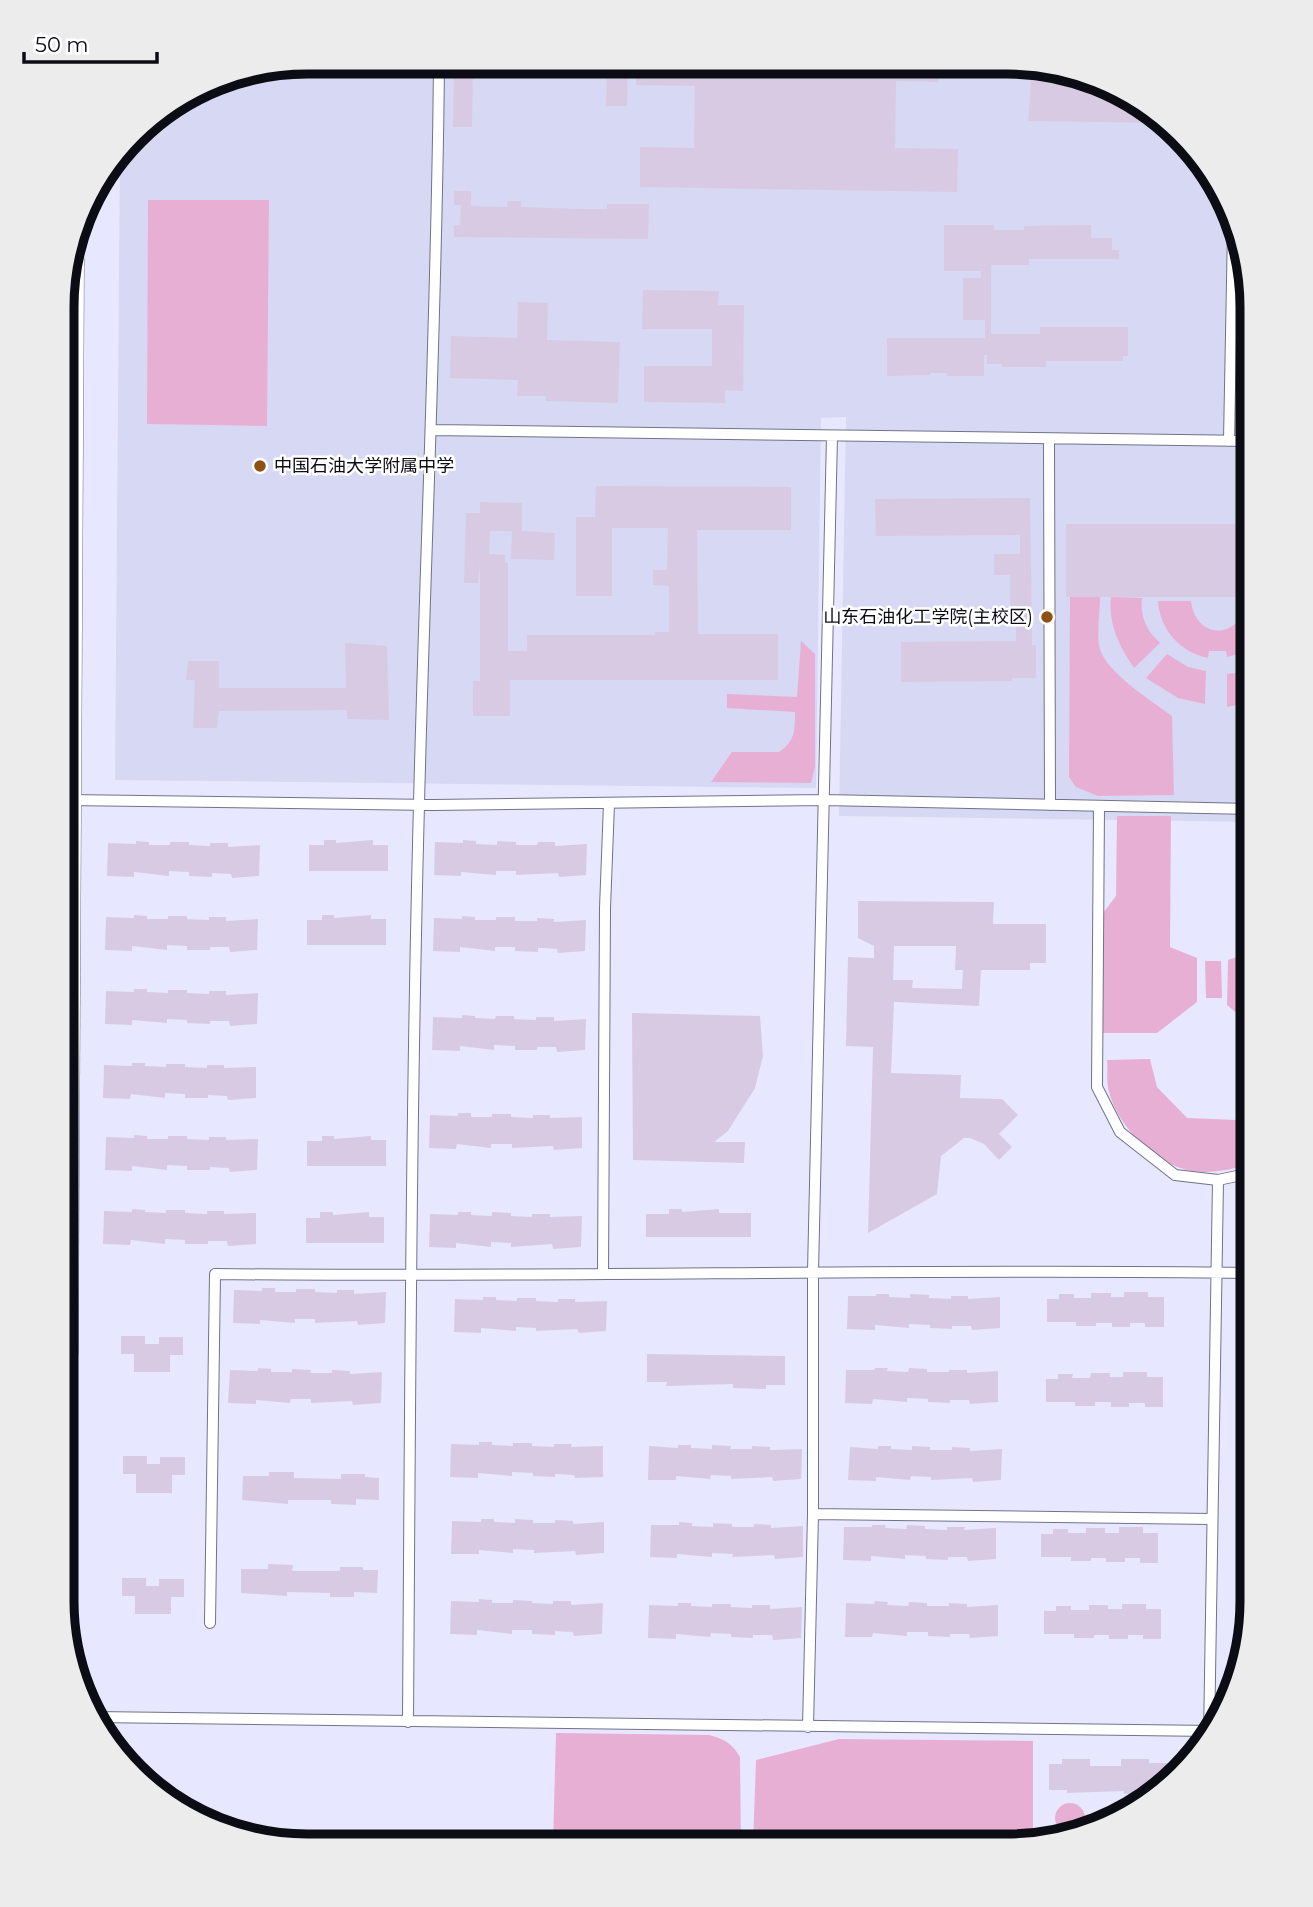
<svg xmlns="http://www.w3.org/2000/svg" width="1313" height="1907" viewBox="0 0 1313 1907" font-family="Montserrat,'Noto Sans SC',sans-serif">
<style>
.built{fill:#d7d8f3}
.green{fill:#e8afd5}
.building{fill:#d9cae3;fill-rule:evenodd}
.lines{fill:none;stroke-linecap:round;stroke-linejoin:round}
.lane-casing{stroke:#71728b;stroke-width:12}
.primary-casing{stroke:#71728b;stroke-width:33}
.lane{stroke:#fff;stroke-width:10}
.primary{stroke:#fff;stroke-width:32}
.poi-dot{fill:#8e5112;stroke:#fff;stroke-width:2.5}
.labels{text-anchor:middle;stroke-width:5;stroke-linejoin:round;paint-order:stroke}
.poi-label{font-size:18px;fill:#0c0c15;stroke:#fff;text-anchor:start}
.rim{fill:none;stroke:#0c0c15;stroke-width:9}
</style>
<rect width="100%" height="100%" fill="#e7e8ff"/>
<path class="built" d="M307,61l732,2 116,49 72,87 25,107v516l-413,-6 7,-399 -25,1 -5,370 -701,-8 5,-628 25,-30 82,-48z"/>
<path class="green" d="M148,200h121l-2,226 -120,-2z
M1100,596c0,16 -3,34 -1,49 4,26 53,56 73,71l2,79 -76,1 -22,-9 -7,-10 1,-180z
M1111,597l31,1c-2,19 4,32 18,45l-26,25c-15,-22 -26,-44 -23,-71z
M1247,600h5v50l-25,7 -1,-6h-17l-1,7c-28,-6 -48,-28 -50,-57h33c4,38 49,41 56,-1z
M801,641l14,13v113l-4,16 -100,-1 21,-30h47c16,-11 16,-21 16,-40l-68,-4v-14l70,3z
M1167,654l21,13 18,4 -1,33 -27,-6 -32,-20z
M1252,667v35l-25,5v-33l9,-1z
M1117,816h54l-1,131 27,11v44l-40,31h-55l1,-120 13,-17z
M1251,952v73l-24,-20 1,-45z
M1205,961h16l1,37h-16z
M1150,1059l7,28 30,31 50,2 14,-13v57c-19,5 -38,10 -59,7 -36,-6 -74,-44 -83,-79 -3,-10 -1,-22 -2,-32z
M556,1733l153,2c15,4 23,8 31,22l1,88 -188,-1z
M839,1739l194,2v99l-26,6 -254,-1 3,-85z
M1055 1818a15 15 0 1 1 30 0a15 15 0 1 1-30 0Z"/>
<path class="building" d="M454,62h174l-1,44h-21l1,-36 -134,-1 -1,58h-19z
M636,62l302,1v19l-42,-1 -1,67 63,1 -1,43 -317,-5v-40l54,1 1,-62 -59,-1z
M1029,63h10l116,49 9,11 -136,-2 3,-37z
M454,191h17v15l36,1 1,-6h13v6l60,2h26v-5h42l-1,35 -194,-2v-12h6l1,-20h-7z
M944,225h50v5h30v-4l67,-1v13h21v12h7v9h-90v6h-38v69h49v-7h88v29h-5v5h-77v6h-44v-3h-15v-9h-3v21h-37v-3h-17v2l-43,1v-38h98v-18h-22v-42h18v-7h-37z
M643,290l76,1 -1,14h26l-1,86 -18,-1v13l-81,-1v-36h68v-37h-70z
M518,302l30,1 -1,37 73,2 -2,61 -72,-2v-5h-29l1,-16 -68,-2 1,-42 66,2z
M596,486l195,1v43h-94l1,104h80v46h-268v36h-37v-35h7v-118l-2,20h-14l2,-70h14v-11l42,1v28l33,2 -1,27 -43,-1 1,-28h-22l-1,23 16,1v8h3v88h19v-16h128v-3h14v-46l-16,-1v-15h14l1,-42h-56v68h-36v-79h19z
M1030,498l2,147h4v33h-24v3l-111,1v-40l115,-1v-14l-6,-2v-50h-16v-21h26v-19l-144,1 -1,-37z
M1066,524h186v73h-186z
M345,643l42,3 2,74 -42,-1v-9l-128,1 -2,17h-24l2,-48h-9l2,-19h31v27h127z
M324,840h12v3l37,-3v5h15v26h-79v-26h15z
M463,840l13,1v3l21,1v-4l19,1v3h21l1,-3h17v4l32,-2 -1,31 -27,2 -1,-4 -42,2v-4h-20v4l-35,-3v4l-27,-1 1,-33 28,1z
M136,841l13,1v3h21v-3h19v3l21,1v-3h18v4l32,-2 -1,31 -27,2 -1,-4 -19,-1v4l-23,-1v-4l-20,-1v5l-35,-4v5l-27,-1 1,-33 28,1z
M858,901l136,1 -1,22h53v39h-16v7h-49l-2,36 -85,-4 -3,71 70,2 -1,23 42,1 16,16 -19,19 13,13 -13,13 -15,-16 -14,-6h-6l-23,18 -4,38 -69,39 5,-186 -27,-1 2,-89 26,1v-12l-16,-8zM894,946h62l-1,24h8l-1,19 -50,-1 1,-8h-20z
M134,915l13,1v3h21v-3h19v3l22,1v-3h17v4l32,-2 -1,31 -27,2 -1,-5h-19v3h-23v-4l-20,-1v5l-35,-4v5l-27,-1 1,-33 28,1z
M322,915h12v3l37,-3v4h15v26h-79v-25h15z
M462,916l13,1v3h21v-3h19v4h22v-3l17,1v3l32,-2 -1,31 -27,2 -1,-4 -12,-1h-7v4l-23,-1v-4h-20v4l-35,-4v5l-27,-1 1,-33 28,1z
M134,989h13v3l21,1v-3h19v3l22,1v-3h17v4l32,-2 -1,31 -27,2 -1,-5h-19v3l-23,-1v-3l-20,-1v4l-35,-3v5l-27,-1 1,-33 28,1z
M632,1013l128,3 3,40 -8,32 -27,43 -14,11h31l-1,21 -111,-3z
M462,1015l13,1v2l20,1 1,-3h18v3l22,1v-3h18v4l32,-2 -1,31 -28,2 -1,-5h-19v3h-22v-4l-21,-1v5l-34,-4v5l-28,-1 1,-33 29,1z
M132,1063h13v3l21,1v-3h19v3l22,1v-3h17v3l32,-1v31l-28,2 -1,-4 -19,-1v3h-23v-4l-20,-1v5l-34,-4 -1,5 -27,-1 1,-33 28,1z
M458,1113h13v4h21v-3h19v3l22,1v-3h17v3l32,-1v31l-28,2 -1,-4 -41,2v-4h-21v4l-34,-4 -1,5 -27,-1 1,-33 28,1z
M134,1135l13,1v3h21v-3h19v3l22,1v-3h17v3l32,-1 -1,31 -27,2 -1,-4 -19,-1v3h-23v-4l-20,-1v5l-35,-4v5l-27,-1 1,-33 28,1z
M322,1136h12v3l37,-3v4h15v26h-79v-25h15z
M132,1209l13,1v2l21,1v-3h19v3l22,1v-3h17v3l32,-1v31l-28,2 -1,-5h-19v3h-23v-4l-20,-1v5l-34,-4 -1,5 -27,-1 1,-33 28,1z
M669,1209h13v3l37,-3v4h32v24h-105v-23h23z
M320,1212h13v3l36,-3v5h15v26h-78v-25h14z
M458,1212h13v3l21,1v-4l19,1v3l21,1v-3h18v3l32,-1 -1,31 -28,2 -1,-5 -41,3v-4l-20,-1v5l-35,-4v5l-27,-1 1,-33 28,1z
M262,1288h13v4h21v-3h19v3l22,1v-3h17v4l32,-2 -1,31 -27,2 -1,-4 -42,2v-4h-20v4l-35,-3v4l-27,-1 1,-33 28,1z
M1124,1292h24v5h16v30h-19v-4h-15v4h-18v-4h-16v3h-20v-4h-29v-23h12v-5h15v4h17v-5h20v4h13z
M876,1294h13v3l21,1v-4l19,1v3l22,1v-3h17v3l32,-2v31l-28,2 -1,-4h-19v3l-22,-1v-3l-21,-1v4l-34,-3v5l-28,-1 1,-33h28z
M483,1297h13v3l21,1v-3h19v3l22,1v-3h17v3l32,-1 -1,30 -27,2 -2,-4 -41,2v-3l-20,-1v4l-35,-3v5l-27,-1 1,-33 28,1z
M1246,1307h5v22h-5z
M121,1336h24v8h14v-7h24v18h-13v17h-36v-18h-13z
M647,1354l138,2v29h-19v4l-33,-1v-4l-67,2 1,-4h-20z
M258,1368l13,1v3h21v-3l19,1 -1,3h22v-3l18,1v3l32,-2 -1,31 -28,2 -1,-4 -41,2v-4h-20l-1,4 -34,-3v4l-28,-1 2,-33 28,1z
M875,1368h13l-1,3 21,1 1,-4 18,1v3h22v-2h18v3l31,-2v31l-28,2 -1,-4h-19v3l-22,-1v-3l-21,-1v4l-34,-3 -1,5 -27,-1 1,-33h28z
M1123,1372h24v5h16v30h-18v-4h-16v4h-18v-5h-16v4h-20v-4h-29v-23h12v-5h15l-1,4h18l1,-5h19v4h13z
M479,1442h13v3l21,1v-3h19v3l22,1v-3h18l-1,3 32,-1v31l-28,1 -1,-3 -19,-1v3l-22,-1v-3l-21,-1v4l-34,-3v5l-28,-1 1,-33 28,1z
M678,1445h13v3l21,1v-4l19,1 -1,3h22v-3l18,1v3l32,-1 -1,30 -28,2 -1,-4 -41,2v-3l-20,-1 -1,4 -34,-3v4h-28l1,-34 29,2z
M878,1446h13v3l21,1v-4l18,1v3h22v-3l18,1v3l32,-2 -1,31 -28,2 -1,-4 -41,2v-3l-20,-1 -1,4 -34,-3v4l-28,-1 2,-33 28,2z
M123,1456h24v8h13v-7h25v18h-13v18h-36v-19h-13z
M269,1472h25v6l47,1v-5h24v3l14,1v22l-23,-1v6l-25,-1v-4h-43v4l-46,-4 1,-24h26z
M481,1519h13v3l21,1v-4l18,1v3h22v-3l18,1v3l31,-2v31l-28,2 -1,-4 -41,2v-3l-21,-1v4l-34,-3v4h-28l1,-33 29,1z
M679,1522l13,1v3l21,1v-4l19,1v3h22v-3l17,1v3l32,-2v31l-28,2 -1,-4 -42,2 1,-3 -21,-1v4l-35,-3v4l-27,-1 1,-32h28z
M872,1525h14l-1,3 21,1 1,-4 18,1v3l22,1v-3h18l-1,3 32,-2v31l-28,2 -1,-4h-19v3l-22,-1v-3l-21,-1v4l-34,-3v5l-28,-1 1,-33h28z
M1119,1527h24v6h15v30h-18v-5h-15v4h-19v-4h-15v3h-20v-4h-30v-23h12v-5h15v4h18v-5h19v5h14z
M268,1564l25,1 -1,6h48v-4h23v3h15l-1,23 -23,-1v5h-24v-4l-43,-1v4l-46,-3v-24h27z
M122,1578h24v8h13v-7h25v18h-13v17h-36v-18h-13z
M479,1599l13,1v3h21v-3l19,1v2l21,1v-3h18v4l32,-2 -1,31 -28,2 -1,-4 -18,-1v4l-23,-1v-4h-20v4l-35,-4v5l-27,-1 1,-33 28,1z
M875,1601l13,1 -1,3 21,1 1,-4 18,1v3h22v-3l18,1v3l31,-2v31l-28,2 -1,-4h-19v3l-22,-1v-4h-21v4l-34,-3 -1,4h-27l1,-34 28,1z
M678,1603h13v3l21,1v-3h19l-1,3 22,1v-3h18v4l32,-2 -1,31 -28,2 -1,-5h-19v3l-22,-1v-3l-20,-1 -1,4 -34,-3v5l-28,-1 1,-33 29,1z
M1122,1604h24v5h15v30h-18v-4h-15v4h-19v-4h-15v3h-20v-4h-30v-23h12v-5h15v4h18v-5h19v4h14z
M1062,1759h28v7h31v-7h28v4h19v11l-23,20h-21v-3l-57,2v-3h-18v-26h13z"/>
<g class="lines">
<g class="lane-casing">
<path id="lane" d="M431,430l821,11
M1049,439l1,366
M1229,441l4,-213
M67,800l366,5 391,-5 428,9
M1099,806l-2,281 23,45 55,43 43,5 33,-7
M603,1274l2,-366 4,-104
M813,1514l399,5
M210,1623l5,-349c345,4 691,-6 1036,-1
M93,1717l1119,14
M408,1722c2,-306 3,-612 11,-918 6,-247 18,-495 20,-742
M808,1727l5,-213v-242l19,-836
M1209,1738l9,-558"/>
</g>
<g class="primary-casing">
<path id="primary" d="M62,1353l6,-1092"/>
</g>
<use href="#lane" class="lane"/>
<use href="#primary" class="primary"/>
</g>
<g class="poi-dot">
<circle cx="260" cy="466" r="7"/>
<circle cx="1047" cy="617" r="7"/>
</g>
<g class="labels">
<g class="poi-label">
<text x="274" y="472">中国石油大学附属中学</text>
<text x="1033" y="623" text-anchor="end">山东石油化工学院(主校区)</text>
</g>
</g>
<path d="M0 0H1313V1907H0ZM307 74H1007A233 233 0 0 1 1240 307V1601A233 233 0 0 1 1007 1834H307A233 233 0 0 1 74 1601V307A233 233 0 0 1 307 74Z" fill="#ececec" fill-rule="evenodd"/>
<path class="rim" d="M307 74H1007A233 233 0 0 1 1240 307V1601A233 233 0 0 1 1007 1834H307A233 233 0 0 1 74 1601V307A233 233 0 0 1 307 74Z"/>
<path d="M24 52v10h133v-10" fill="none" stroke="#0c0c15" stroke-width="3.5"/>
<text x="35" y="52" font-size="21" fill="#0c0c15" stroke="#ffffff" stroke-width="5" paint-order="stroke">50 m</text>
</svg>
